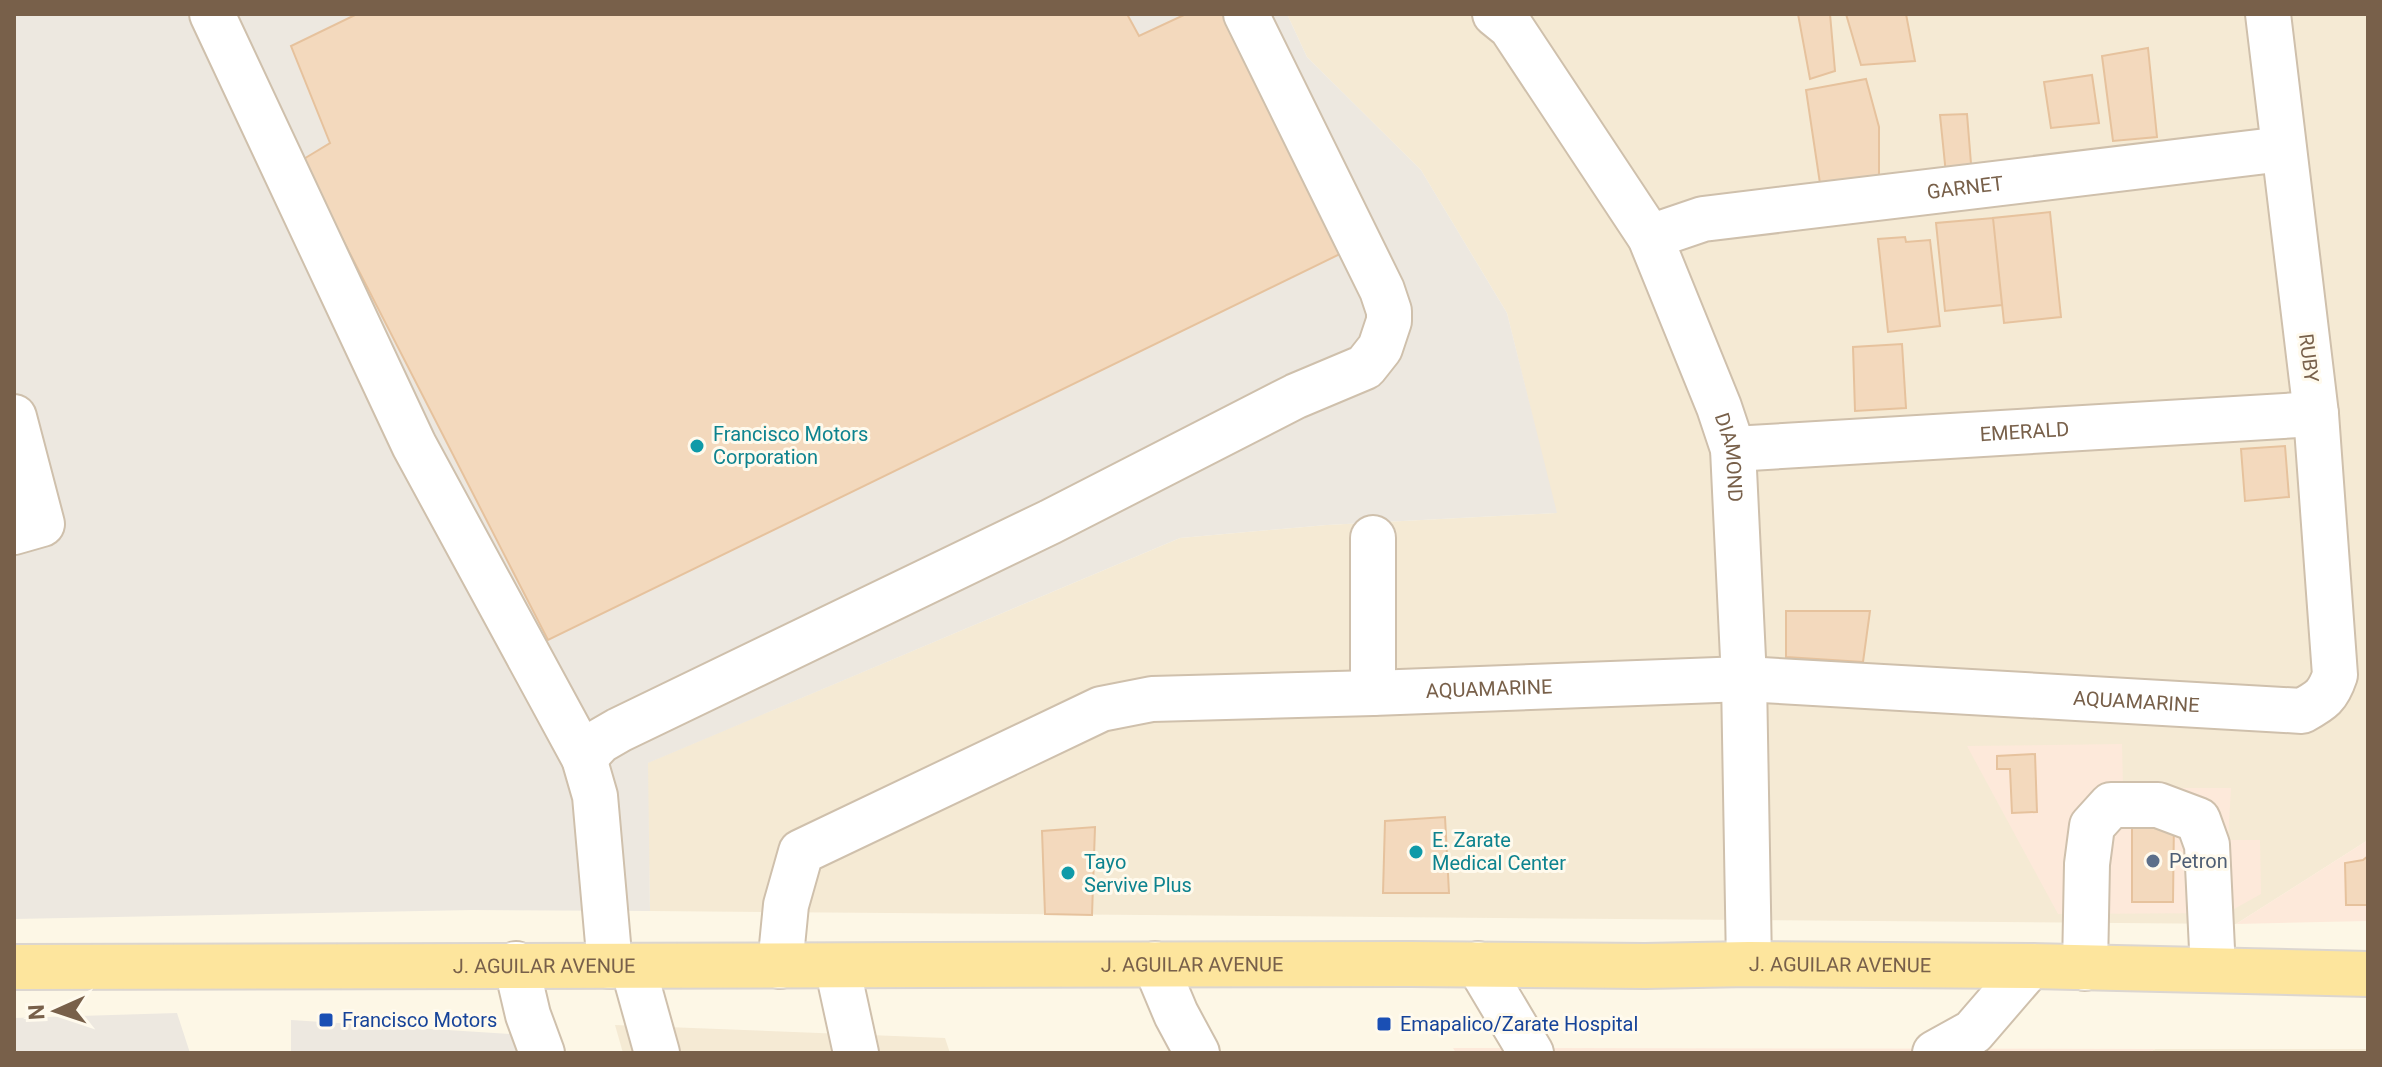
<svg xmlns="http://www.w3.org/2000/svg" width="2382" height="1067" viewBox="0 0 2382 1067" font-family="Roboto,sans-serif">
<style>
.residential{fill:#f5ead4}
.commercial{fill:#fde9da}
.industrial{fill:#ede8e0}
.building{fill:#f3d9bd;stroke:#e6c29d;stroke-width:2}
.lines{fill:none;stroke-linecap:round;stroke-linejoin:round}
.minor-casing{stroke:#cfc0ac;stroke-width:48}
.major-casing{stroke:#dcd6d0;stroke-width:48}
.minor{stroke:#fff;stroke-width:44}
.major{stroke:#fde59d;stroke-width:44}
.culture-dot{fill:#0f9aa8;stroke:#fffaed;stroke-width:3}
.service-dot{fill:#5c6f8a;stroke:#fffaed;stroke-width:3}
.transit-dot{fill:#1a4fb4;stroke:#fffaed;stroke-width:3}
.labels{text-anchor:middle;stroke-width:6;stroke-linejoin:round;paint-order:stroke}
.street-label{font-size:20px;fill:#78604a;stroke:#fffaed}
.culture-label{font-size:20px;fill:#0d838f;stroke:#fffaed;text-anchor:start}
.service-label{font-size:20px;fill:#4e5e75;stroke:#fffaed;text-anchor:start}
.transit-label{font-size:20px;fill:#164399;stroke:#fffaed;text-anchor:start}
</style>
<rect width="100%" height="100%" fill="#fdf7e6"/>
<path class="residential" d="M1287,14h1081v826l-132,84 -1586,-13 -3,-148 533,-225 147,-13 229,-12 -49,-200 -86,-143 -114,-113z
M615,1025l330,13 5,15h-327z
M2155,1049h213v4h-220z"/>
<path class="commercial" d="M2122,744l1,44h108l-3,52h32l1,54 -34,19 -169,1 -91,-168z
M2368,840v81l-132,3z
M1453,1048l702,1 -7,4h-692z"/>
<path class="industrial" d="M14,14h1273l20,43 114,113 86,143 50,200 -230,12 -147,13 -532,225 2,148 -178,-1 -458,9z
M177,1013l13,40h-176v-35z
M291,1020l235,15 6,18h-241z"/>
<path class="building" d="M357,14h770l12,22 47,-22h42l114,239 -794,387 -246,-480 28,-17 -39,-97z
M1798,14h32l5,57 -25,8z
M1846,14h60l9,47 -54,4z
M2148,48l9,89 -44,4 -11,-85z
M2092,75l7,48 -48,5 -7,-46z
M1866,79l13,48v55l-58,8 -15,-100z
M1967,114l5,62 -26,-2 -6,-59z
M2050,212l11,105 -57,6 -11,-105z
M1993,218l9,87 -57,6 -9,-88z
M1905,237l1,5 24,-2 10,86 -52,6 -10,-93z
M1902,344l4,64 -51,3 -2,-64z
M2285,446l4,51 -44,4 -4,-52z
M1786,611h84l-7,51 -77,-5z
M2035,754l2,58 -25,1 -2,-44h-13v-13z
M1445,817l4,76h-66l2,-72z
M2132,819h42l-1,83h-41z
M1095,827l-3,88 -47,-1 -3,-83z
M2368,856v49h-22l-1,-42 18,-3z"/>
<g class="lines">
<g class="minor-casing">
<g id="minor">
<path d="M212,14l202,431 170,313 11,38 15,170"/>
<path id="s1" d="M1495,14l16,13 139,210 69,170 14,42 11,230 5,285"/>
<path id="s2" d="M1650,237l53,-18 580,-70"/>
<path d="M14,417l28,107 -28,8"/>
<path id="s3" d="M1733,449l583,-35"/>
<path d="M1373,693v-155"/>
<path d="M584,758l16,-17 19,-11 431,-208 246,-126 69,-29 15,-19 9,-27v-10l-7,-21 -136,-276"/>
<path d="M516,964l12,51 14,38"/>
<path d="M1155,964l21,50 21,39"/>
<path d="M1478,964l53,89"/>
<path id="s4" d="M780,966l6,-61 15,-53 300,-143 51,-10 221,-6 371,-14 558,32c20,-11 26,-15 33,-36l-19,-261 -48,-400"/>
<path d="M837,966l19,87"/>
<path d="M633,967l24,86"/>
<path d="M2085,968l2,-104 5,-38 19,-21h47l40,15 9,25 6,125"/>
<path d="M1935,1053l38,-21 57,-66"/>
</g>
</g>
<g class="major-casing">
<g id="major">
<path id="s5" d="M14,967l1396,-3 235,2 104,-2 281,2 338,8"/>
</g>
</g>
<use href="#minor" class="minor"/>
<use href="#major" class="major"/>
</g>
<g class="culture-dot">
<circle cx="697" cy="446" r="8"/>
<circle cx="1416" cy="852" r="8"/>
<circle cx="1068" cy="873" r="8"/>
</g>
<circle class="service-dot" cx="2153" cy="861" r="8"/>
<g class="transit-dot">
<rect x="318" y="1012" width="16" height="16" rx="4"/>
<rect x="1376" y="1016" width="16" height="16" rx="4"/>
</g>
<g class="labels">
<g class="street-label">
<text dy="7" stroke="none"><textPath href="#s2" startOffset="320">GARNET</textPath></text>
<text transform="translate(2309 358) rotate(83)" y="7">RUBY</text>
<text dy="7" stroke="none"><textPath href="#s3" startOffset="292">EMERALD</textPath></text>
<text dy="7" stroke="none"><textPath href="#s1" startOffset="508">DIAMOND</textPath></text>
<text dy="7" stroke="none"><textPath href="#s4" startOffset="838">AQUAMARINE</textPath></text>
<text dy="7" stroke="none"><textPath href="#s4" startOffset="1486">AQUAMARINE</textPath></text>
<text dy="7" stroke="none"><textPath href="#s5" startOffset="1178">J. AGUILAR AVENUE</textPath></text>
<text dy="7" stroke="none"><textPath href="#s5" startOffset="1826">J. AGUILAR AVENUE</textPath></text>
<text dy="7" stroke="none"><textPath href="#s5" startOffset="530">J. AGUILAR AVENUE</textPath></text>
</g>
<g class="culture-label">
<text x="713" y="441">Francisco Motors<tspan x="713" dy="23">Corporation</tspan></text>
<text x="1432" y="847">E. Zarate<tspan x="1432" dy="23">Medical Center</tspan></text>
<text x="1084" y="869">Tayo<tspan x="1084" dy="23">Servive Plus</tspan></text>
</g>
<g class="service-label">
<text x="2169" y="868">Petron</text>
</g>
<g class="transit-label">
<text x="342" y="1027">Francisco Motors</text>
<text x="1400" y="1031">Emapalico/Zarate Hospital</text>
</g>
</g>
<rect width="2382" height="1067" fill="none" stroke="#78604a" stroke-width="32"/>
<g transform="translate(56 1011) rotate(267)" stroke="#fffaed" stroke-width="6" paint-order="stroke">
<path d="M0-6L14 30L0 20L-14 30Z" fill="#78604a"/>
<text y="-12" font-size="22" font-weight="bold" text-anchor="middle" fill="#78604a">N</text>
</g>
</svg>
